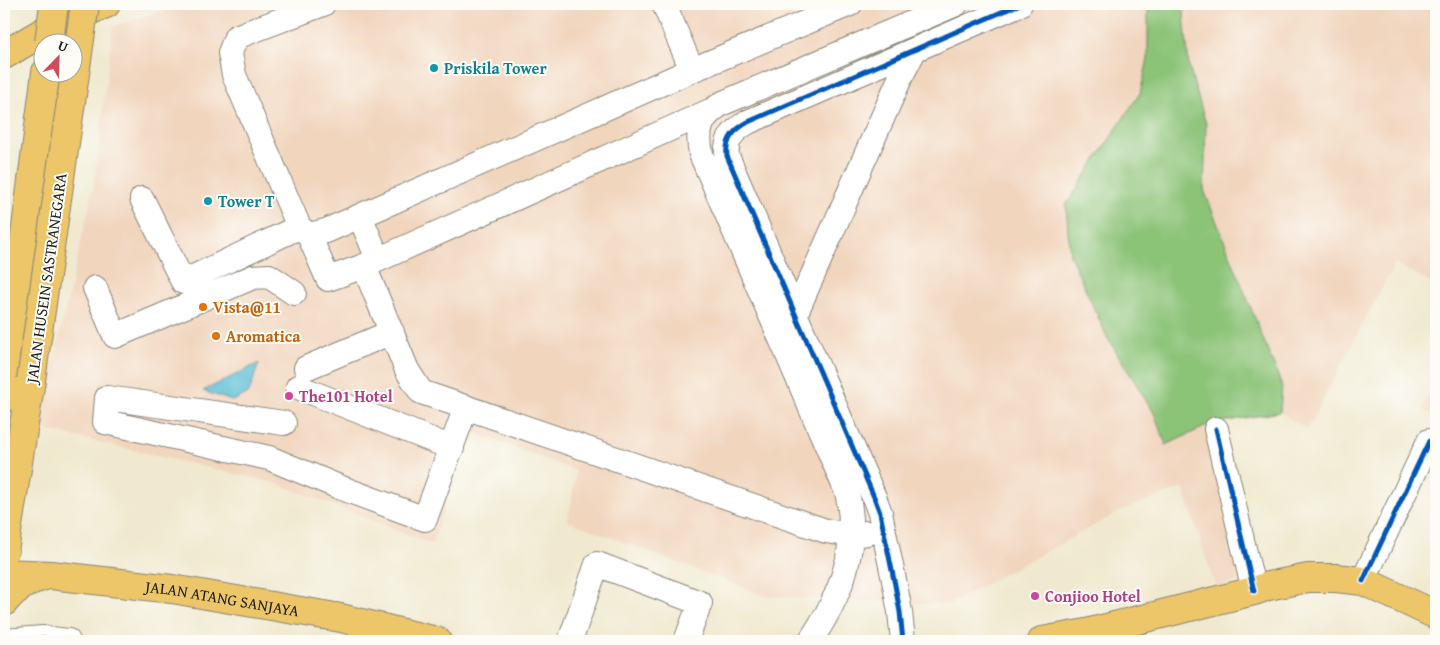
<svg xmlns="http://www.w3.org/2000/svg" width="1440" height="645" viewBox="0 0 1440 645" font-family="'Gentium Book Plus',serif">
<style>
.built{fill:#f1d5bd}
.green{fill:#8bc377;stroke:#54704a}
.water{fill:#58bdd6;stroke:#3a6c79}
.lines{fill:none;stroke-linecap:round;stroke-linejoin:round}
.minor-casing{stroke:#868276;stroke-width:26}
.major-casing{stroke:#868276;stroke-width:30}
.highway-casing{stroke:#868276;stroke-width:30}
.minor{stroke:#fff;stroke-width:24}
.major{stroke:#ecc669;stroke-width:28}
.highway{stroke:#ecc669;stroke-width:28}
.major-bridge-casing{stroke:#868276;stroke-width:30;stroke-linecap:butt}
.major-bridge{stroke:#ecc669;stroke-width:28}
.cycleway-casing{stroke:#fdfcf7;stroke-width:8}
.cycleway{stroke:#0057b8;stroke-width:5}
.culture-dot{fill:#0f9aa8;stroke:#fdfcf7;stroke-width:2}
.food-dot{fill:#e8710a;stroke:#fdfcf7;stroke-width:2}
.hotel-dot{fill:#d1479c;stroke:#fdfcf7;stroke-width:2}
.labels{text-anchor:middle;stroke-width:4;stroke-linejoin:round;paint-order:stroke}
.culture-label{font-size:16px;font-weight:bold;fill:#0d838f;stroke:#fdfcf7;text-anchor:start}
.street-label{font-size:16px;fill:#1c1c1c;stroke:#fdfcf7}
.food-label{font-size:16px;font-weight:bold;fill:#c56008;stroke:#fdfcf7;text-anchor:start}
.hotel-label{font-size:16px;font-weight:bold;fill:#b23c85;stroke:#fdfcf7;text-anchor:start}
</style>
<rect width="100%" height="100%" fill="#fdfcf7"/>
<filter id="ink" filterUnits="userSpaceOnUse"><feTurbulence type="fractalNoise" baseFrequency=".02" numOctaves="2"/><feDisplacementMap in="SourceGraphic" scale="10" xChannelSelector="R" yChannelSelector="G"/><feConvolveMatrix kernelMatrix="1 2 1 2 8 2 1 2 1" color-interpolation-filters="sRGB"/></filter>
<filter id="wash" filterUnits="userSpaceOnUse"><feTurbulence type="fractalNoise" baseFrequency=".0096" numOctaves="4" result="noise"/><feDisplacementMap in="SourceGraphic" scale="20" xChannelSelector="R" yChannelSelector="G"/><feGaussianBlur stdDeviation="1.12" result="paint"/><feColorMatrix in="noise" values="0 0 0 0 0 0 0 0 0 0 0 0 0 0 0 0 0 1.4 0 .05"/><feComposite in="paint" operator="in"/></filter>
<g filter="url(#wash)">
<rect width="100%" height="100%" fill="#f0e9cf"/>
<path class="built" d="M181,4h967v55l-8,34 -74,112 41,132 47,76 12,32 45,-21 28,157 -23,8 -33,-101 -60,22 -176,95 -182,-9 -197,-75 8,-50 -106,-40 -38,113 -153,-60 -241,-56 55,-238 20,-163z
M1183,4h253v282l-41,-23 -88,167 -27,-18 2,-26 -78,-196 2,-66 -17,-57z
M1436,380v37l-15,-8z"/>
<path class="green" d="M1148,4h35l6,63 17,57 -2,66 78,196 -2,26 -69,12 -45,21 -12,-32 -47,-76 -37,-82 -4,-50 74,-112 8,-34z"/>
<path class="water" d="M259,363l-10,30 -17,8 -29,-10z"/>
</g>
<g filter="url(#ink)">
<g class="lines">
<g class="minor-casing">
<path id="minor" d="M323,4l-87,33 -6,16 4,22 65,152 10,8 19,44 36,-13 346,-155
M664,4l28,66
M142,199l41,83 116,-55
M360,216l18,43
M309,235l17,-4 366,-161 158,-66
M364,266l43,104 14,22 405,139 26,4 15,-2
M95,288l20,48 138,-59 16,-1 25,17
M795,315l106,-239 13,-25
M306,368l86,-36
M298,387l154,61
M284,423l-177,-25 -2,24 164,36 70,29 86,32 41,-112
M1216,429l38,162
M1363,581l66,-140
M4,641l39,-3 25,3
M570,641l27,-77 103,39 -14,38
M810,641c31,-45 50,-93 37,-149l-146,-338c-5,-26 0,-38 22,-51l233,-99
M903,641l-3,-29 -5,-27 -15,-72 -6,-16 -147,-341c-2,-17 7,-26 21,-34l272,-118"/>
</g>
<g class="major-casing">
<g id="major">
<path d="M4,398l42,-326"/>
<path d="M4,551l27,-171"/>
<path id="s1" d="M4,573l47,2 121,14 169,29 96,23"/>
<path d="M4,602c10,-13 25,-22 41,-26"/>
<path d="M1042,641l44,-8 168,-42 14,-5 40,-8h28l27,3 73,34"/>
</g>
</g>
<g class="highway-casing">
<path id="highway" d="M4,55l54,-32 48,-19"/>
</g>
<use href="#minor" class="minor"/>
<use href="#major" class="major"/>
<use href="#highway" class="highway"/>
<g class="major-bridge-casing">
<path id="major-bridge" d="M49,42l5,-38
M31,380l54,-376"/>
</g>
<use href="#major-bridge" class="major-bridge"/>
<g class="cycleway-casing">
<path id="cycleway" d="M1216,429l38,162
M1363,581l66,-140
M4,641l39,-3 25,3
M903,641l-3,-29 -5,-27 -15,-72 -6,-16 -147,-341c-2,-17 7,-26 21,-34l272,-118"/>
</g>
<use href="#cycleway" class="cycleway"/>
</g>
</g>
<g class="culture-dot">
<circle cx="434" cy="68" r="5"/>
<circle cx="208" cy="201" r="5"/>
</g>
<g class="food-dot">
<circle cx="203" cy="307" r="5"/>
<circle cx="216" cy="336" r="5"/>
</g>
<g class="hotel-dot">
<circle cx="289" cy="396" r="5"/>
<circle cx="1035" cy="596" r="5"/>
</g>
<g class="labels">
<g class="culture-label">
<text x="444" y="74">Priskila Tower</text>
<text x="218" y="207">Tower T</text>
</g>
<g class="street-label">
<text transform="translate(46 278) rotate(-82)" y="6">JALAN HUSEIN SASTRANEGARA</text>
<text dy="6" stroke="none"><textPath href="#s1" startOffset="220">JALAN ATANG SANJAYA</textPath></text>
</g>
<g class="food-label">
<text x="213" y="313">Vista@11</text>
<text x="226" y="342">Aromatica</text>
</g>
<g class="hotel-label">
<text x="299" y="402">The101 Hotel</text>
<text x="1045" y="602">Conjioo Hotel</text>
</g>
</g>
<rect width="1440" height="645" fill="none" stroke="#fdfcf7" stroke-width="20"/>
<g transform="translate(58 58) rotate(23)"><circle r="24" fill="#fdfcf7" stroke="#a3a29f"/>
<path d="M0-4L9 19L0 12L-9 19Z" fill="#d1495b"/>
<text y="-8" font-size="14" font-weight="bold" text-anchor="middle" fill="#1c1c1c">U</text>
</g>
</svg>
